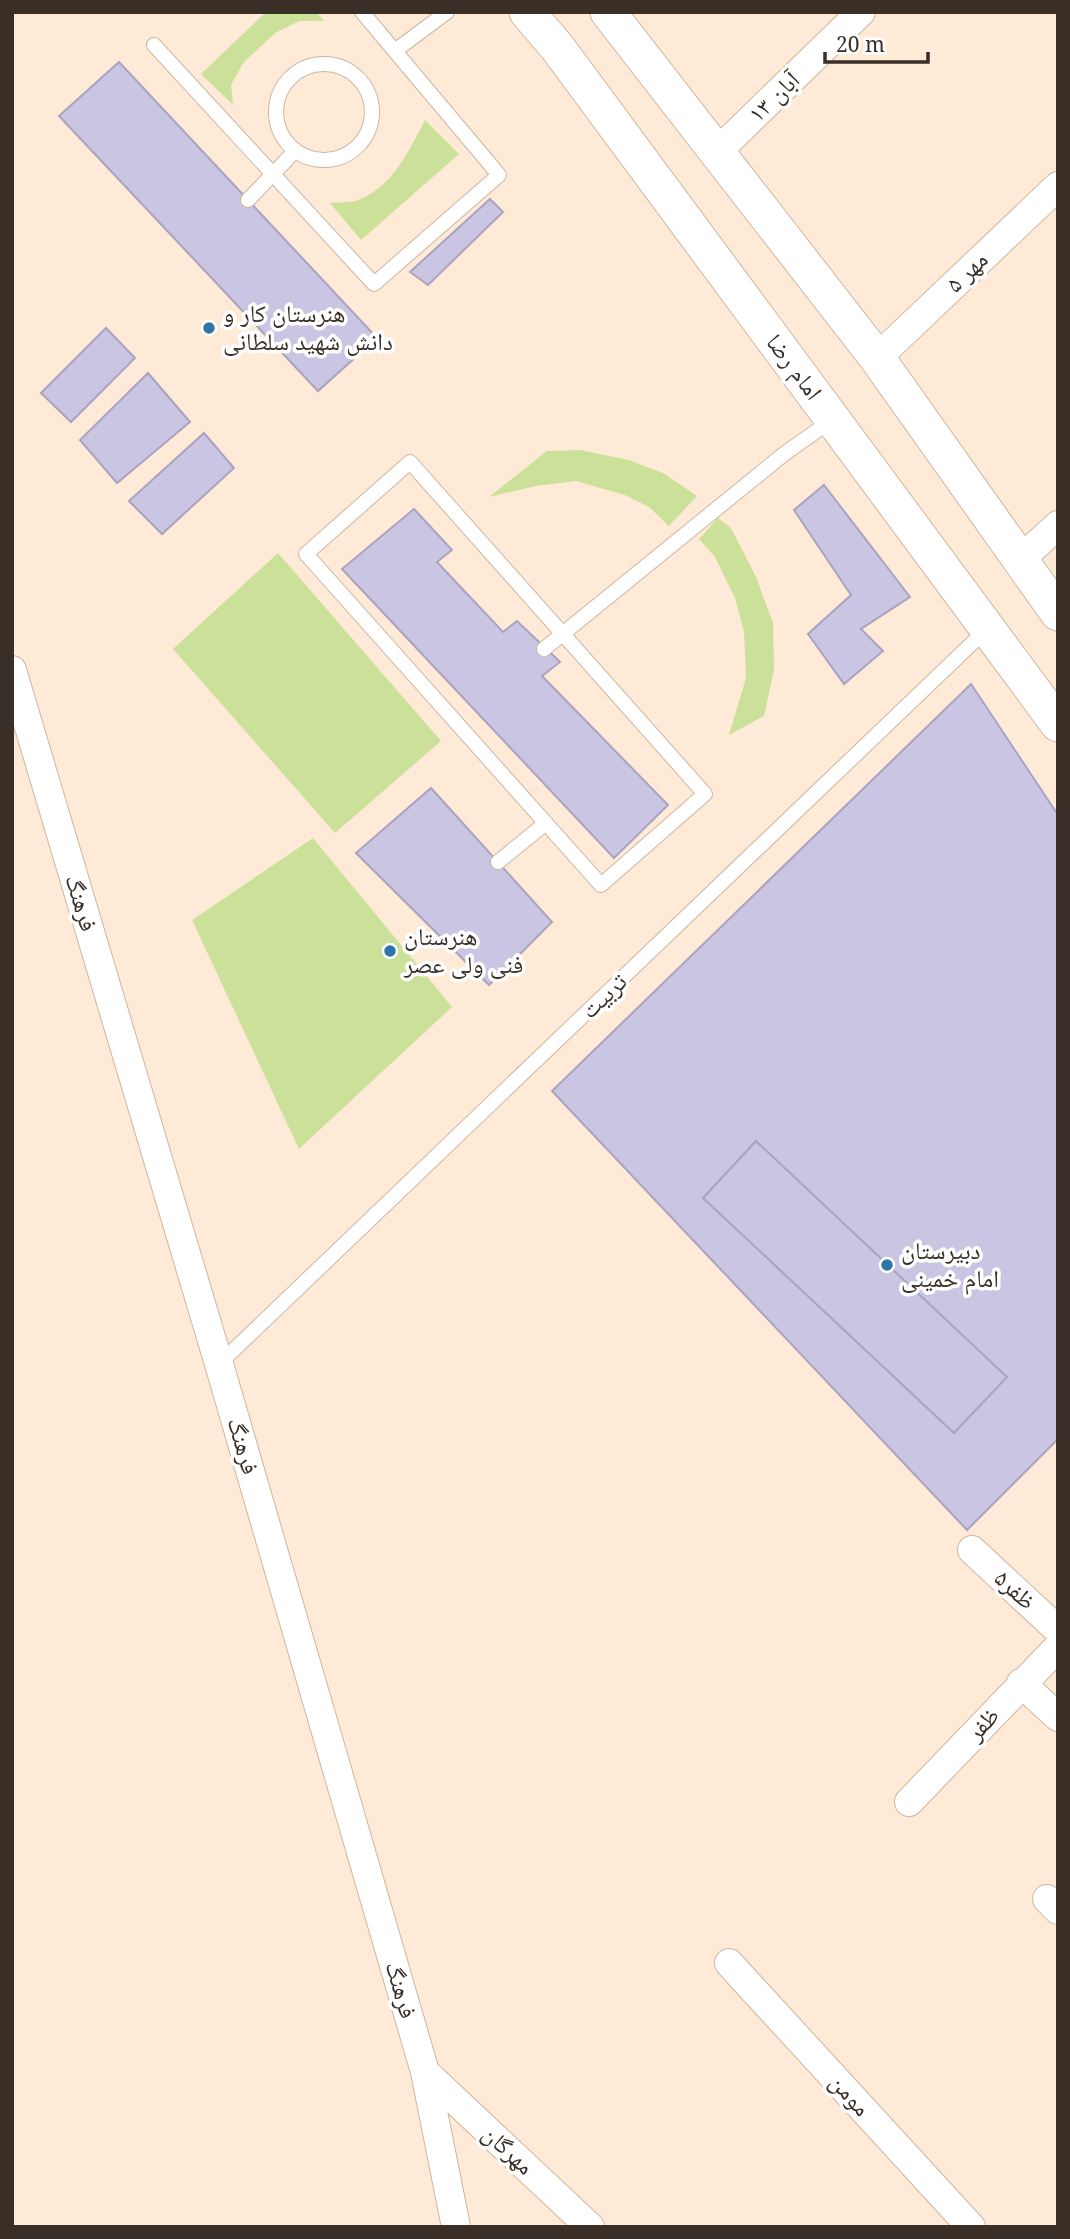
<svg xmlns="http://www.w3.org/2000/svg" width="1070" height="2239" viewBox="0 0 1070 2239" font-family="'Noto Serif','Noto Naskh Arabic',serif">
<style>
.green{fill:#cbe199}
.building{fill:#cac5e2;stroke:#a9a3c0;stroke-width:2}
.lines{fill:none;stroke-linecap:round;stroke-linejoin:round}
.service-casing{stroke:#ceb6a0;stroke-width:16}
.minor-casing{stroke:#ceb6a0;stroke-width:30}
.tertiary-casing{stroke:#ceb6a0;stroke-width:37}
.service{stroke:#fff;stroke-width:14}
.minor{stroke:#fff;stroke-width:28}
.tertiary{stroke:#fff;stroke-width:35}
.poi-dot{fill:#2e76aa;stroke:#fff;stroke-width:2.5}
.labels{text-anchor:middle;stroke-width:7;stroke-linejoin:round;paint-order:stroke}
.street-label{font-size:24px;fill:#392f27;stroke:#fff}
.poi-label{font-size:24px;fill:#392f27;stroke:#fff;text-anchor:start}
</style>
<rect width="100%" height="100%" fill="#ffead8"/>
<path class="green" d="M266,12h50l8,9h-25l-24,12 -32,30 -12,22 2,20 -32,-31z
M425,120l34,34 -98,86 -31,-37c9,-1 20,0 28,-3 35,-13 51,-50 67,-80z
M580,450l49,10 34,13 34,23 -28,30 -20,-19 -24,-12 -49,-14 -40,5 -47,11 58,-46z
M718,518l13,10 25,49 17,46 1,47 -10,46 -35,19 17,-57 -2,-46 -9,-34 -20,-41 -16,-18z
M278,553l163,188 -106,92 -162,-184z
M313,838l139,169 -153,142 -107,-229z"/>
<path class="building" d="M119,62l258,276 -59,53 -259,-275z
M490,199l13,13 -75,73 -18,-13z
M106,328l29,30 -64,64 -30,-29z
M148,373l42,49 -73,61 -37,-43z
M204,433l30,35 -72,66 -33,-33z
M824,485l86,112 -49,32 22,22 -39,33 -36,-50 43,-39 -57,-85z
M414,509l38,41 -15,12 66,70 14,-11 43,41 -18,14 126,129 -54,53 -272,-289z
M971,684l87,131v624l-91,91 -415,-439z
M431,788l121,134 -63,63 -133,-132z
M756,1141l251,236 -53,56 -251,-235z"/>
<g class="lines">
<g class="service-casing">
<path id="service" d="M154,45l220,239 125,-109 -137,-163
M396,50l51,-38
M276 112a48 48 0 1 1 96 0a48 48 0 1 1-96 0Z
M248,200l47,-49
M410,462l295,332 -104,91 -295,-331z
M544,649l240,-195 48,-34
M498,862l48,-39
M219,1364l768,-735"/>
</g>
<g class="minor-casing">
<path id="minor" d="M717,152l144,-140
M877,358l181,-172
M1021,559l37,-34
M12,670l207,694 206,708 31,155
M972,1550l86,80
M1021,1683l37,34
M909,1802l149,-155
M1047,1899l11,11
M729,1963l242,264
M425,2072l165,155"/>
</g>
<g class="tertiary-casing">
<path id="tertiary" d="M527,12l30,35 501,677
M608,12l269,346 181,255"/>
</g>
<use href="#service" class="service"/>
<use href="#minor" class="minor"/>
<use href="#tertiary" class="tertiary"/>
</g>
<g class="poi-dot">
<circle cx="209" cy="328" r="7"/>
<circle cx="390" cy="951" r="7"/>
<circle cx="887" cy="1265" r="7"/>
</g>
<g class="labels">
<g class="street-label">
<text transform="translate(774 97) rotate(-44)" y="8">۱۳ آبان</text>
<text transform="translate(967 272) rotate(-44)" y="8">۵ مهر</text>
<text transform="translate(794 367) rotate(53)" y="8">امام رضا</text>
<text transform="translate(81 903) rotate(73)" y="8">فرهنگ</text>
<text transform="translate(604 996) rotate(-44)" y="8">تربیت</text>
<text transform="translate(243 1446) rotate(74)" y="8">فرهنگ</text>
<text transform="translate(1015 1590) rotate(43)" y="8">ظفر۵</text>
<text transform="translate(983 1724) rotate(-47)" y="8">ظفر</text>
<text transform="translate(401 1990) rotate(74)" y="8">فرهنگ</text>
<text transform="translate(850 2095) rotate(48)" y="8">مومن</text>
<text transform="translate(508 2150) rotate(43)" y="8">مهرگان</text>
</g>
<g class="poi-label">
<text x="223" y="322">هنرستان کار و<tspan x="223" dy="28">دانش شهید سلطانی</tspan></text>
<text x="404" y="945">هنرستان<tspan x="404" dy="28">فنی ولی عصر</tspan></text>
<text x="901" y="1259">دبیرستان<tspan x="901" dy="28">امام خمینی</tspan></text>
</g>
</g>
<rect width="1070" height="2239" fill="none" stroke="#392f27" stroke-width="28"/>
<path d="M825 52v10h103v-10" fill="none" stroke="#392f27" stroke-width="3.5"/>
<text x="836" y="52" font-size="21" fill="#392f27" stroke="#ffffff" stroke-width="5" paint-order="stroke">20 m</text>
</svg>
